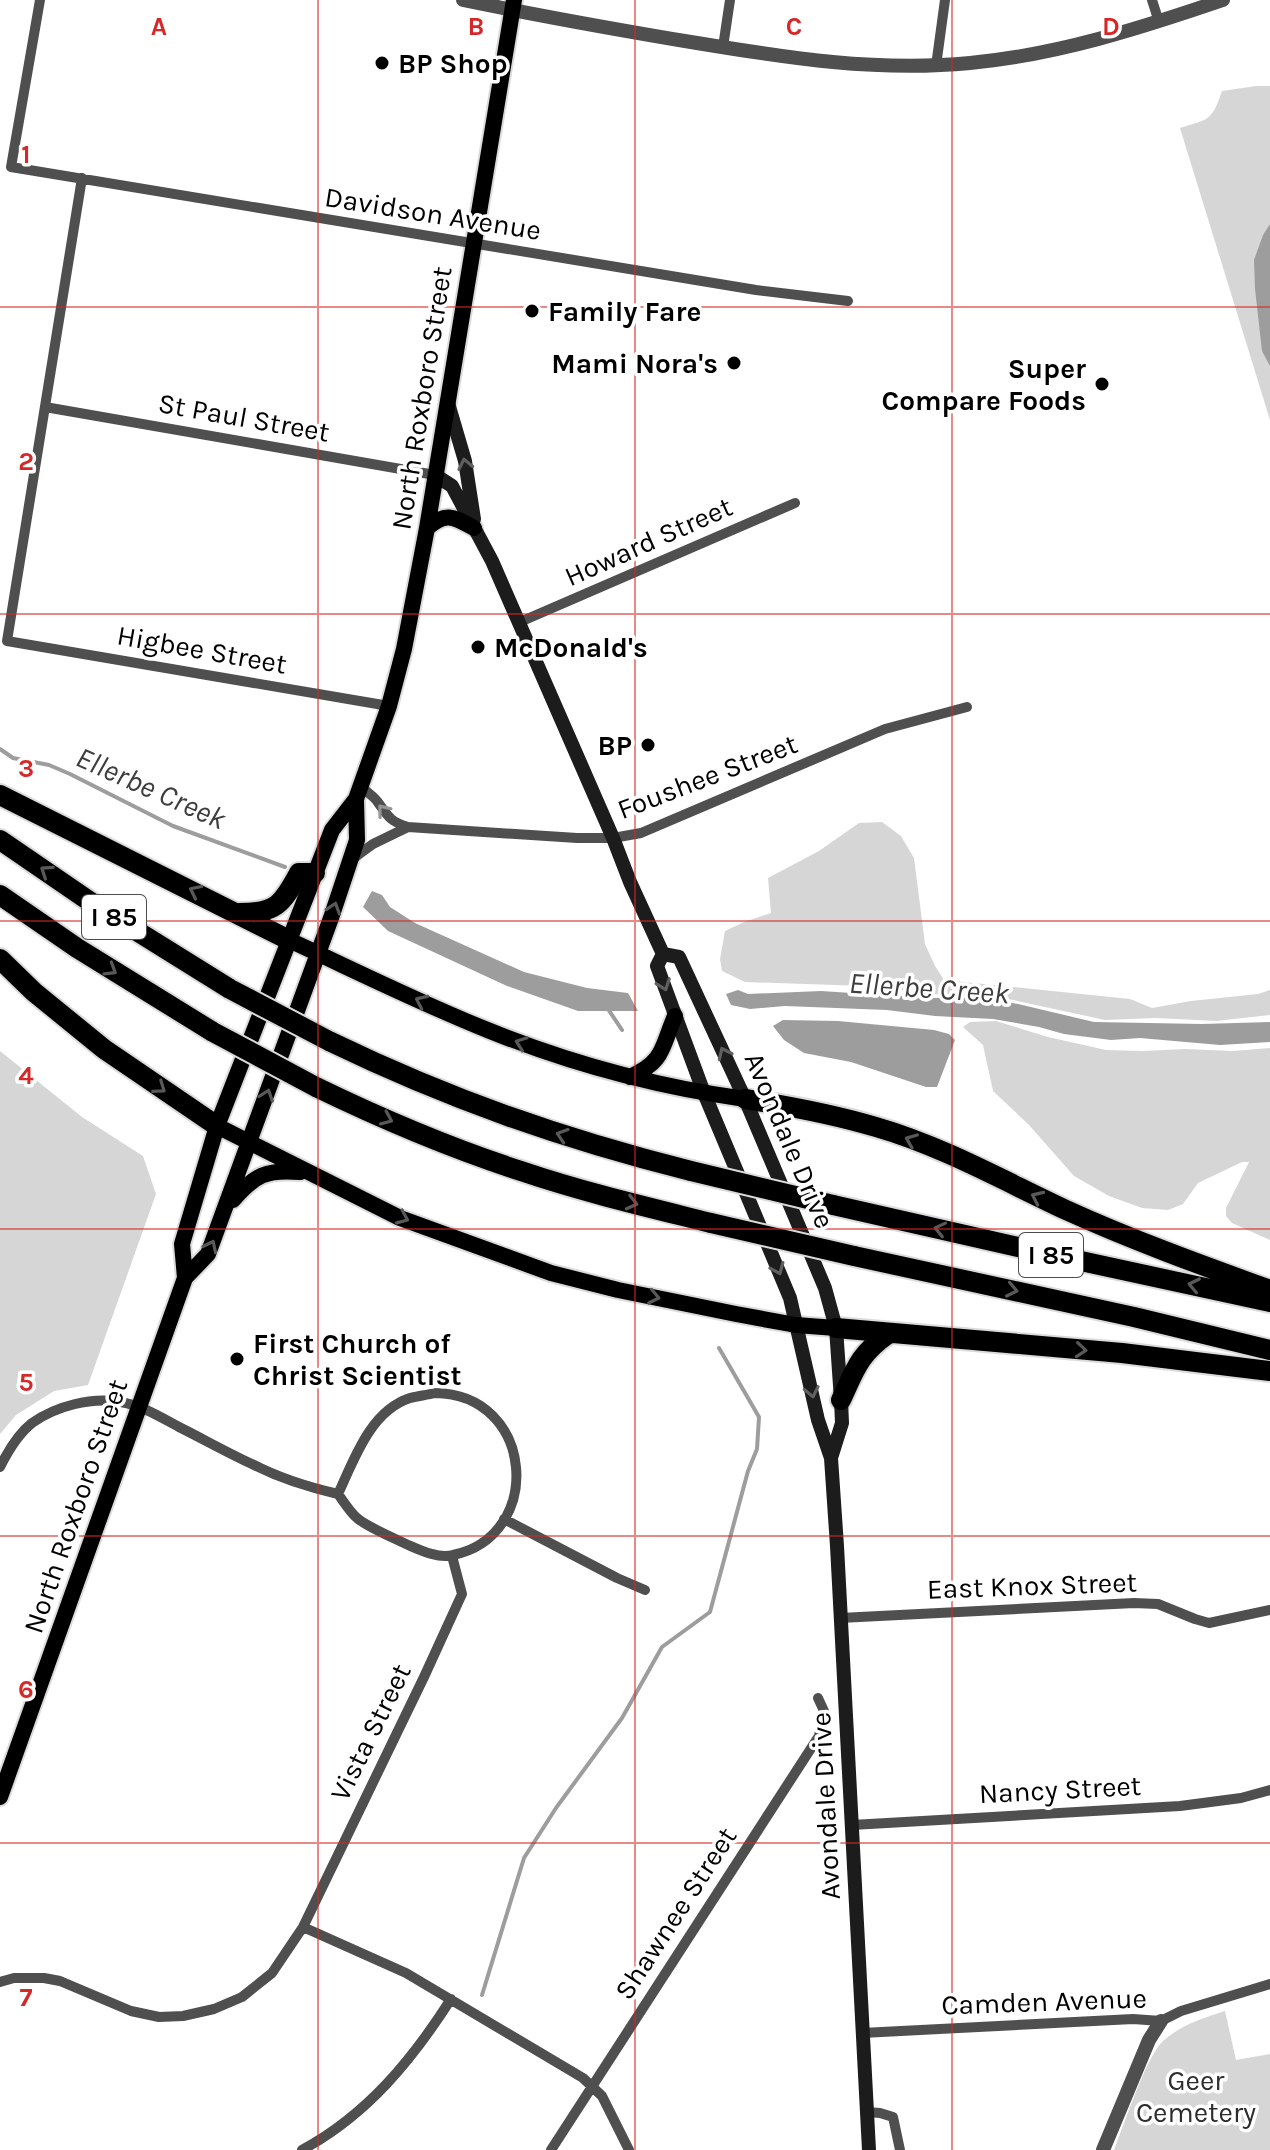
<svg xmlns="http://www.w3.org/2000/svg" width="1270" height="2150" viewBox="0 0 1270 2150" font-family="Karla,sans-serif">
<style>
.green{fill:#d6d6d6}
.water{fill:#9d9d9d}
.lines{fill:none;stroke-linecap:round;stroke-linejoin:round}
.stream{stroke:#9d9d9d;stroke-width:4}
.primary-casing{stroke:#dbdbdb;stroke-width:20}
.motorway-casing{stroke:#dbdbdb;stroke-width:24}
.minor{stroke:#4f4f4f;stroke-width:10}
.tertiary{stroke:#4f4f4f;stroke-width:14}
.secondary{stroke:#1c1c1c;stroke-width:14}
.primary{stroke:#000;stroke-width:16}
.motorway{stroke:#000;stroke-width:20}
.motorway-bridge-casing{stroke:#dbdbdb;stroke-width:24;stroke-linecap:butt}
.motorway-bridge{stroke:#000;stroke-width:20}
.oneway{stroke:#606060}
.oneway2{stroke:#959595}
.oneway3{stroke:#595959}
.grid{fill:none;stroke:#d62828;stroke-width:2;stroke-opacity:0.55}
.poi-dot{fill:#000;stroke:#fff;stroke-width:3}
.labels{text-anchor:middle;stroke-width:7;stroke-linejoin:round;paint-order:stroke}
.shield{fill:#fff;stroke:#4c4c4c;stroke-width:2}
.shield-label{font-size:26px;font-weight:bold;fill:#000}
.poi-label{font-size:28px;font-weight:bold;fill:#000;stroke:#fff;text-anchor:start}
.street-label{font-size:28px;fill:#000;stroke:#fff}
.park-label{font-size:28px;fill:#2d2d2d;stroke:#fff}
.water-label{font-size:30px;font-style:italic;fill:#3e3e3e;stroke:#fff}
.grid-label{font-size:26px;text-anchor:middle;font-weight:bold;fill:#d62828;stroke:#fff;stroke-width:7;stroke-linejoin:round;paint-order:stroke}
</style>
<rect width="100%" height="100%" fill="#fff"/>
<path class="green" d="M1256,86h14v334l-90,-292c29,-9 32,-7 42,-37z
M882,822l19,14 13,22 11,86 10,22 9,14 186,19 22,9 39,-7 67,-7 12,-4v25l-54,6 -60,-3 -51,2 -92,-20 -31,-5 -50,-1 -68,-8 -119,-4 -23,-11 -2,-12 5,-28 19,-9 27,-9 -3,-35 51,-27 40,-28z
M996,1021l52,16 58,13 37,1 42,-2 48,2 37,-3v192l-38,-17 -6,-7v-8l23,-46h-7l-44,21 -15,21 -15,6 -26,-2 -33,-12 -35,-20 -45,-51 -36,-34 -10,-46 -20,-18 7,-5z
M0,1051l82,66 61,39 13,38 -68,191 -34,6 -38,24 -16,19z
M1225,2011l11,49 34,-6v96h-156c10,-25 32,-93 49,-109 18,-16 40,-23 62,-30z"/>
<path class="water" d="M1270,224v142l-8,-15 -7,-62 -1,-29 9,-25z
M372,891l10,4 8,12 25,16 109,49 63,16 41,5 10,18h-60l-71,-25 -119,-55 -25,-24z
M738,990l10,4 73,-3 108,7 48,-1 41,7 76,18 108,2 68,-2v20l-50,3 -80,-7 -29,2 -47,-6 -25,-7 -46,-8 -58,-3 -48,-6 -102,-4 -35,3 -19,-4 -5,-11z
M783,1020l55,1 96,9 15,4 6,6 -18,47h-11l-75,-25 -47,-9 -20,-13 -11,-14z"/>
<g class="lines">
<path class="stream" d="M0,749l13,9 36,7 21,9 103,52 112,41
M608,1009l14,21
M482,1995l42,-137 32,-50 66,-90 40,-71 48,-35 38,-141 9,-22 2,-32 -40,-69"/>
<g class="primary-casing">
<path id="primary" d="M427,528c19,-17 27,-11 47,0
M289,940c67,31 133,64 201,91 82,33 168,56 255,68
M630,1077c35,-16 31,-29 45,-61
M217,1126l183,92 151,55 67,17 118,24 60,11 40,3
M233,1200c22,-25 33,-31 67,-28
M185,1278l-3,-34 35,-118 115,-296 24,-31 33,-93 15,-57 23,-121 87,-528
M0,1797l185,-519 23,-24 123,-336 26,-78 -1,-41"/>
</g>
<g class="motorway-casing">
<path id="motorway" d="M0,795l289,145
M0,840l95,65 135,84
M0,895l77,53 136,84
M239,913c37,0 43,-8 60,-40h16
M0,959l34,33 70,57 113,77
M329,1041c120,58 234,98 362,130
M316,1087c66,32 134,61 205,84 62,21 126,36 190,52
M745,1099c44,7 88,15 131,28 66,19 128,54 190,83 66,30 135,55 204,80
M833,1205l234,53 203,44
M854,1256l280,61 136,33
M836,1328l286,25 148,18
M841,1400c14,-30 18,-46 47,-66"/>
</g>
<path class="minor" d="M40,0l-29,167 745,123 92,11
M1152,0l7,22
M723,47l7,-47
M936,66l9,-66
M82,178l-75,463 382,65
M45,407l390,68
M520,622l275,-119
M361,787c5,4 12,9 16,14 11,15 12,20 31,26l169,11h36l28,-5 244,-104 82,-22
M351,860l22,-16 35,-17
M435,1393c100,1 110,143 18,162 -15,4 -33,-5 -47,-11 -12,-6 -39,-17 -49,-26 -7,-6 -13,-16 -19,-24 16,-34 32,-83 72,-96 8,-2 17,-3 25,-5z
M0,1467c8,-16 18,-33 32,-44 24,-17 59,-26 88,-21 22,3 42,16 61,26 24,12 47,25 71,36 29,15 55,23 86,30
M504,1519l113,59 28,12
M840,1618l294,-15 24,1 37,15 14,4 61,-13
M852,1825l328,-19 61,-8 29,-8
M303,1927l103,46 177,105 19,18 27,54
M0,1982l14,-4h30l16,3 71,30 28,6 24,-1 31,-7 28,-12 30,-24 31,-46 121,-250 38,-83 -10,-38
M862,2033l271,-14 28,2 20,-10 89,-27
M867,2112l13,1 13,4 7,33
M302,2150c65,-35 110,-90 149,-151
M551,2150l268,-414 5,-25 -6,-13"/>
<path class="tertiary" d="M463,0c78,16 156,30 234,43 91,15 180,29 273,20 87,-8 171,-35 253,-63
M1103,2150l46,-110 12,-19"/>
<path class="secondary" d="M448,403l17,58 9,58
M435,475l17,11 40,75 121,277 17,44 33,72
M663,954l-6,12 47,127 86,205 28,122 13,38 6,88 32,604
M663,954l16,3 66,142 80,189 11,40 5,72 1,23 -11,35"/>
<use href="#primary" class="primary"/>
<use href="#motorway" class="motorway"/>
<g class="motorway-bridge-casing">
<path id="motorway-bridge" d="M230,989l99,52
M213,1032l103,55
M691,1171l142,34
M711,1223l143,33"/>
</g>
<use href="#motorway-bridge" class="motorway-bridge"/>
</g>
<defs><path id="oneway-chevron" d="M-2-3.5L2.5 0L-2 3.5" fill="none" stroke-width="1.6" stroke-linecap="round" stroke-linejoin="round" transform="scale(2)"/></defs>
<g class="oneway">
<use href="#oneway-chevron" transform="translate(465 464) rotate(-102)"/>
<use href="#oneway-chevron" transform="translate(664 985) rotate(70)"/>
<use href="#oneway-chevron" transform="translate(724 1053) rotate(-115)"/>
<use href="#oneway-chevron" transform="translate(778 1269) rotate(67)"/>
<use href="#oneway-chevron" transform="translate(812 1392) rotate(78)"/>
</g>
<use class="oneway2" href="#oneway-chevron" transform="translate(383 810) rotate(-129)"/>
<g class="oneway3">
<use href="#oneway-chevron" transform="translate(46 871) rotate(-146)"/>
<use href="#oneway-chevron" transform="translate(195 891) rotate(-154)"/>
<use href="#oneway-chevron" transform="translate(334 908) rotate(-72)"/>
<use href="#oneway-chevron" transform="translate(111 970) rotate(32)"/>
<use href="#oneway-chevron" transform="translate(421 1001) rotate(-155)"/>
<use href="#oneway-chevron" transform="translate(521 1043) rotate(-160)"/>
<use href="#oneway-chevron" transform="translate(160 1088) rotate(35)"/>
<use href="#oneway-chevron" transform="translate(267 1095) rotate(-71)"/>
<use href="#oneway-chevron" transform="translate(387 1119) rotate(23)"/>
<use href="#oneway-chevron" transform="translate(562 1135) rotate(-162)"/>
<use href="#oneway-chevron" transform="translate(911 1140) rotate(-158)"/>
<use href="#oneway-chevron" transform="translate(1037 1197) rotate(-155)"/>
<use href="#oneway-chevron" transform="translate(632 1203) rotate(14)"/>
<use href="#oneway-chevron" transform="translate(403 1218) rotate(23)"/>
<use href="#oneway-chevron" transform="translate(940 1229) rotate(-167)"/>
<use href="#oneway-chevron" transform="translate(211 1246) rotate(-64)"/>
<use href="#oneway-chevron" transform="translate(1194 1285) rotate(-168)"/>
<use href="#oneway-chevron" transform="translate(1012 1290) rotate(12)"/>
<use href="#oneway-chevron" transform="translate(654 1297) rotate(12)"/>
<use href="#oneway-chevron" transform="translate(1081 1350) rotate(5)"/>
</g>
<path class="grid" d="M318,0v2150M635,0v2150M952,0v2150M0,307h1270M0,614h1270M0,921h1270M0,1229h1270M0,1536h1270M0,1843h1270"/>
<g class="poi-dot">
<circle cx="382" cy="63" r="8"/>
<circle cx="532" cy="311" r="8"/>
<circle cx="734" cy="363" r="8"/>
<circle cx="1102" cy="384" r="8"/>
<circle cx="478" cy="647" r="8"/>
<circle cx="648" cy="745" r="8"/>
<circle cx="237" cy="1359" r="8"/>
</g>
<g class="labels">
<g class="shield">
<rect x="82" y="895" width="64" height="44" rx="6"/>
<rect x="1019" y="1233" width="64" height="44" rx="6"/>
</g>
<g class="shield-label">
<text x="114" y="926">I 85</text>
<text x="1051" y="1264">I 85</text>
</g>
<g class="poi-label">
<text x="398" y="73">BP Shop</text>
<text x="548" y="321">Family Fare</text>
<text x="718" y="373" text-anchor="end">Mami Nora's</text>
<text x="1086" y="378" text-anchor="end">Super<tspan x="1086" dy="32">Compare Foods</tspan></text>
<text x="494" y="657">McDonald's</text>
<text x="632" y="755" text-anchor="end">BP</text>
<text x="253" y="1353">First Church of<tspan x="253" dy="32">Christ Scientist</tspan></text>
</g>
<g class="street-label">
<text transform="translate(433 213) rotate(9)" y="10">Davidson Avenue</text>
<text transform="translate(421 398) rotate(-81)" y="10">North Roxboro Street</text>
<text transform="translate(244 417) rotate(10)" y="10">St Paul Street</text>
<text transform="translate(648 541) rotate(-24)" y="10">Howard Street</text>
<text transform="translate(202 649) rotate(10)" y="10">Higbee Street</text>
<text transform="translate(707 776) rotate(-21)" y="10">Foushee Street</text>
<text transform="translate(790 1140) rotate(67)" y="10">Avondale Drive</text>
<text transform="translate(75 1506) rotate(-71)" y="10">North Roxboro Street</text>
<text transform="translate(1032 1585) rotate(-2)" y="10">East Knox Street</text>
<text transform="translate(370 1732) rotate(-64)" y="10">Vista Street</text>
<text transform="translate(1060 1789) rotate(-3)" y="10">Nancy Street</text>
<text transform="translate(825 1806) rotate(-93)" y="10">Avondale Drive</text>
<text transform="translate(675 1913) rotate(-57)" y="10">Shawnee Street</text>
<text transform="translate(1044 2001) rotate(-2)" y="10">Camden Avenue</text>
</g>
<g class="park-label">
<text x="1196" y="2090">Geer<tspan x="1196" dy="32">Cemetery</tspan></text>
</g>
<g class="water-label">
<text transform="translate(151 788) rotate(24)" y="10">Ellerbe Creek</text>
<text transform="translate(929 988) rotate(4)" y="10">Ellerbe Creek</text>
</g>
</g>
<g class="grid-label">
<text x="159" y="35">A</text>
<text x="476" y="35">B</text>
<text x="794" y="35">C</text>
<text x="1111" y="35">D</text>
<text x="26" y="163">1</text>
<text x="26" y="470">2</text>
<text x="26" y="777">3</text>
<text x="26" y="1084">4</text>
<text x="26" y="1391">5</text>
<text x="26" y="1698">6</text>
<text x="26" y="2006">7</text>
</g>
</svg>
